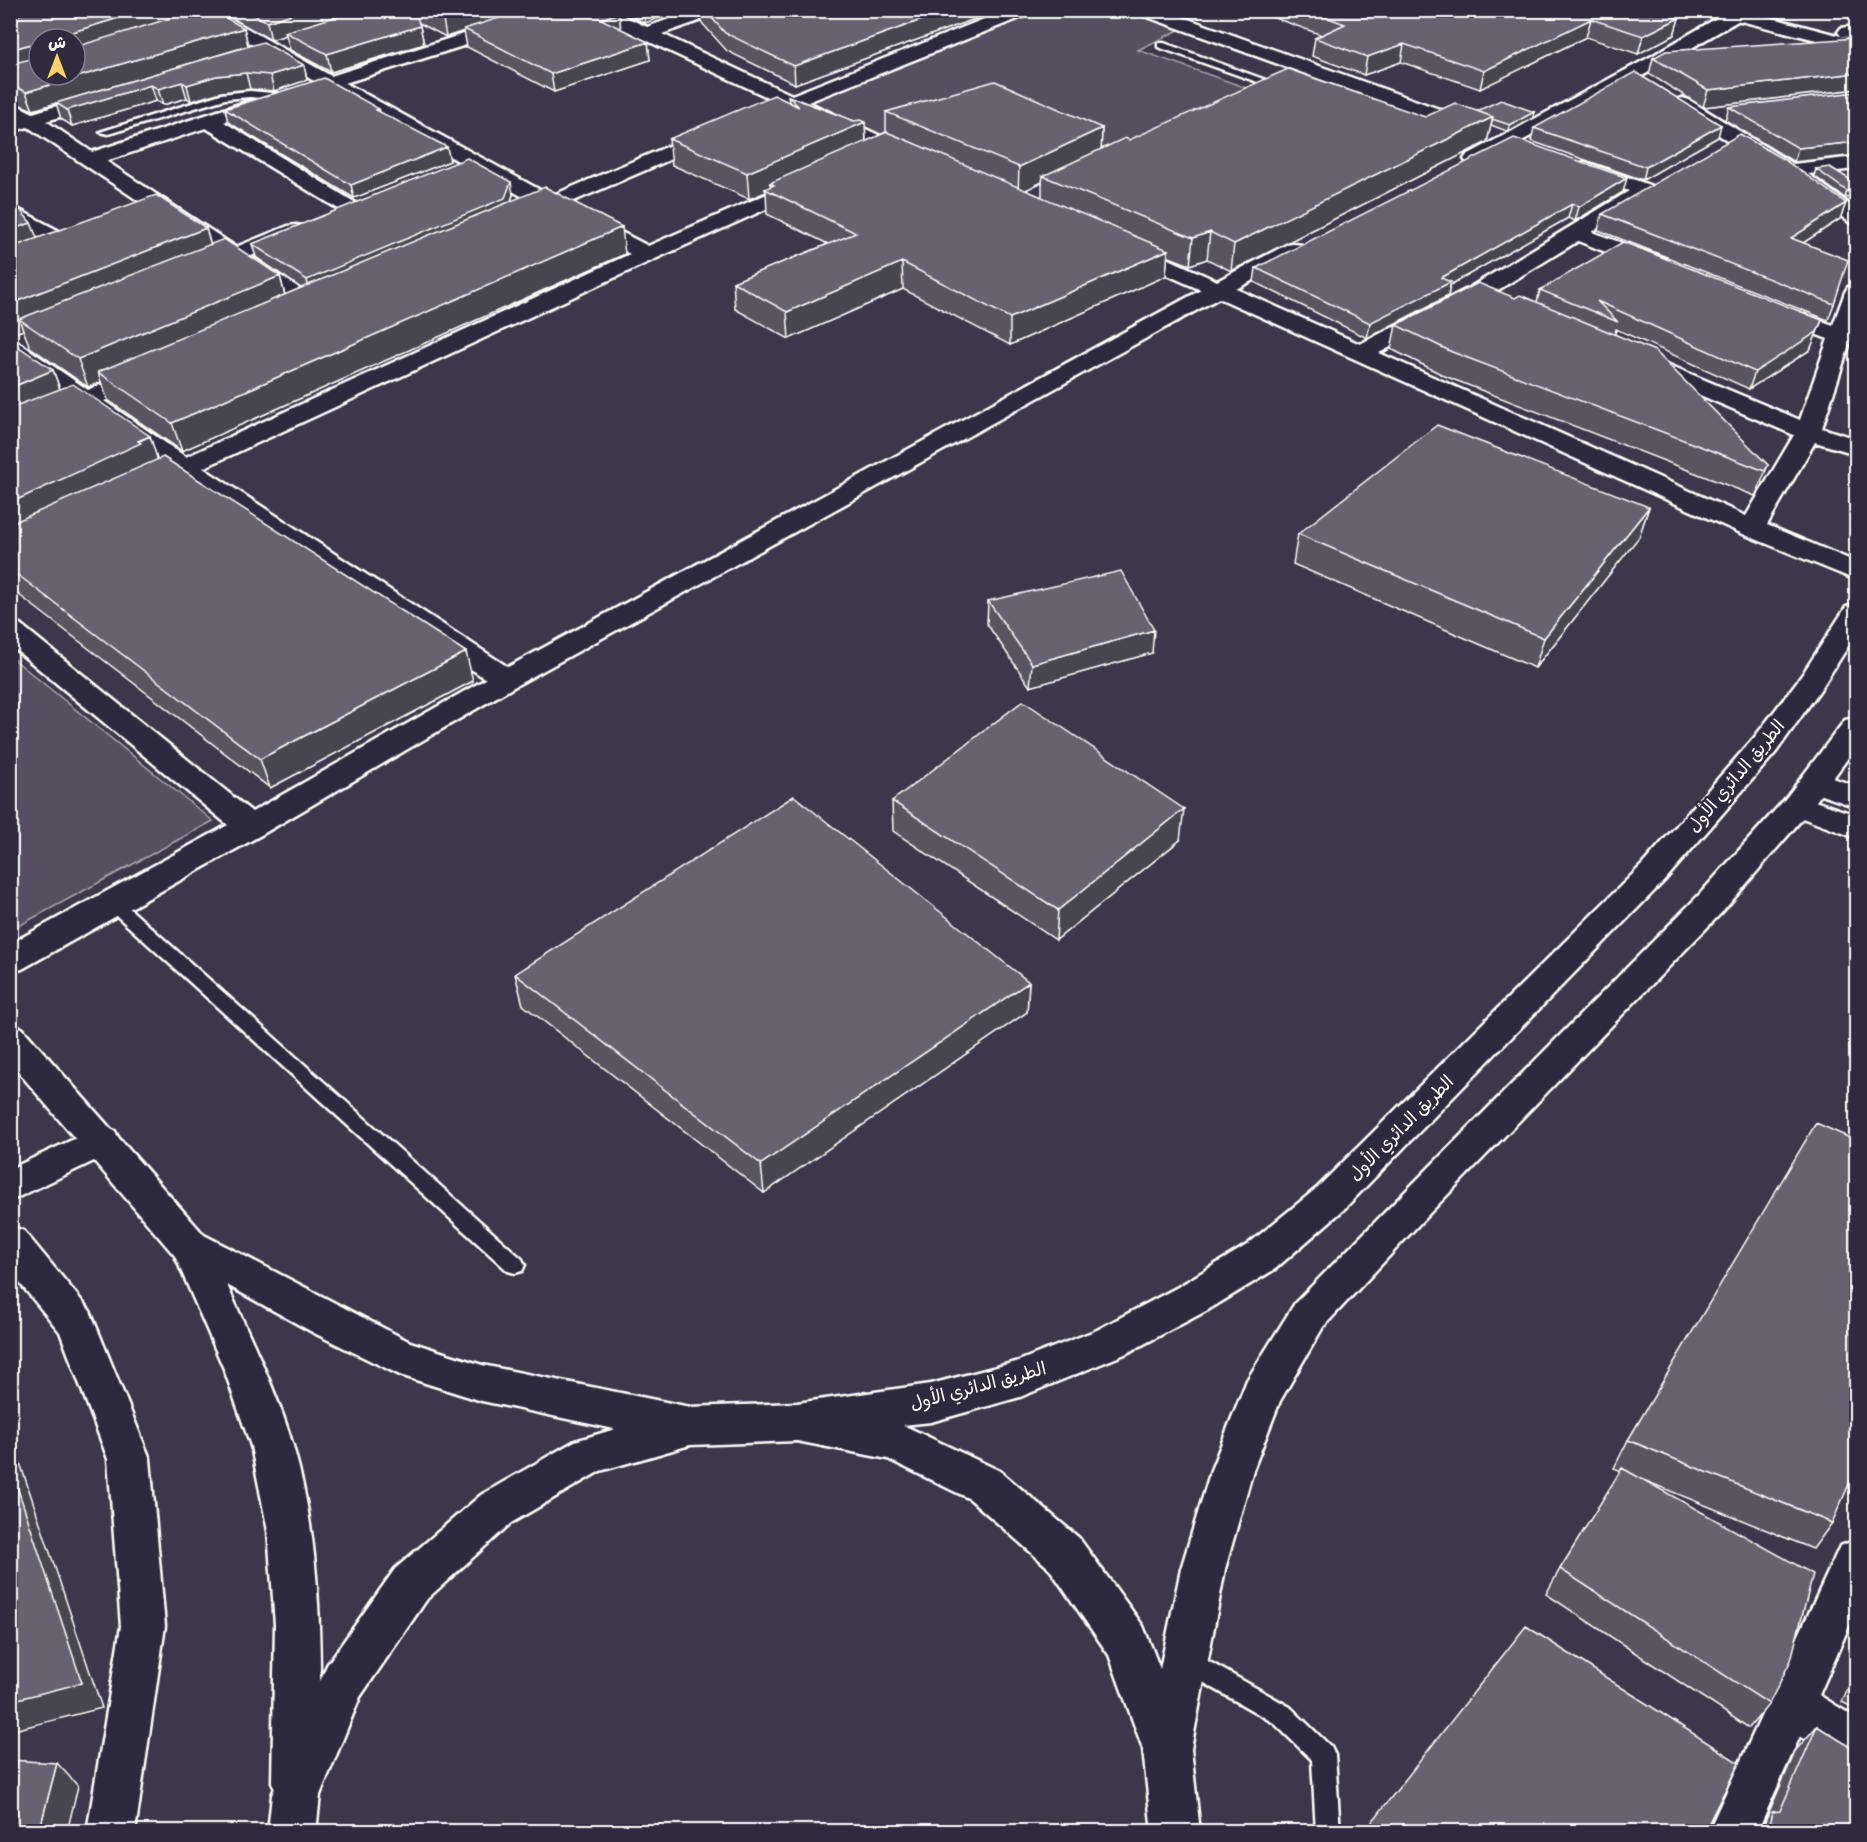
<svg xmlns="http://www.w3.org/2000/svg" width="1867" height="1842" viewBox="0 0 1867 1842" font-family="'Gochi Hand','Playpen Sans Arabic',sans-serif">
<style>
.green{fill:#555060;stroke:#aaa8b0;stroke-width:1.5}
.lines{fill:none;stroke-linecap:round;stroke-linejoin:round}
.lane-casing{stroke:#fff;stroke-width:5}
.street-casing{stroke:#fff;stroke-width:5}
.secondary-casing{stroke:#fff;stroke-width:5}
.primary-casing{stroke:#fff;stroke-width:5}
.lane{fill:#2f2a3d;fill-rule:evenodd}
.street{fill:#2f2a3d;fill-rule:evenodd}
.secondary{fill:#2f2a3d;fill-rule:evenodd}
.primary{fill:#2f2a3d;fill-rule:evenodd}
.wall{fill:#585460;stroke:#fff;stroke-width:1.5;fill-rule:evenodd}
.shaded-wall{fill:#47454e;stroke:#fff;stroke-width:1.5}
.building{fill:#666270;stroke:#fff;stroke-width:1.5}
.labels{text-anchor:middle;stroke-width:4.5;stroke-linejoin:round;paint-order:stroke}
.street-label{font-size:18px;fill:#fff;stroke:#2f2a3d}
</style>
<rect width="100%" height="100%" fill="#3c3749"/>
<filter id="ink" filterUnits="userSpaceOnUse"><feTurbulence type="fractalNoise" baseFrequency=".0167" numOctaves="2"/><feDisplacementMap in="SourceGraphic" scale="12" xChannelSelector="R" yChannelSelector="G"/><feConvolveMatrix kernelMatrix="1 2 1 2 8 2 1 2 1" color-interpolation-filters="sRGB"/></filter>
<g filter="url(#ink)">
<path class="green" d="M1029,10l114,1 44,15 -49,24 112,39 -138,68 -219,-9 -102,-47z
M11,657l202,164 -202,109h-1z"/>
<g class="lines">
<g class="lane-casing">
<path id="lane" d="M1158,43h6l110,40 -8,2 -108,-38z
M250,91l32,3 5,3 -5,3 -32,-3 -25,2 -117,35 -8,-2 121,-38z
M113,897l6,2 403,360 3,6 -3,6 -7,2 -7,-2 -401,-364 -2,-4 2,-4z
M1188,1650l102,57 41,40 4,8 5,77h-24l-4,-72 -38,-37 -94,-54 -3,-8 3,-8z"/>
</g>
<g class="street-casing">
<path id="street" d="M193,10h22l116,66 208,-66h28l-2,4 -220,69 206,113 153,-65h14l3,4 -3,4 -151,65 81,42 151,-66h14l3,4 -3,4 -158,71 -452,209 305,199 693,-377 -83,-37 -3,-5 3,-5 8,-1 8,1 83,38 69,-36 8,-1 8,1 3,5 -3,5 -66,34 124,55 109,-56 160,-97 -51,-19 -3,-4 3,-4 7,-2 67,24 3,4 -3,4 -60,38 73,27 3,5 -3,5 -8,2 -8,-2 -71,-28 -93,57 -106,55 367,163 48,-81 -160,-68 -4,-5 4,-5 8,-2 8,2 150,63 28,-81 -59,-22 -3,-5 3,-5 8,-2 56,20 12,-33 3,-5 8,-2v39l-34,104 34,11v15l-41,-12 -48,83 89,37v18l-113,-46 -524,-236 -702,387 -256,150 -239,134 -12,3v-28l218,-119 -218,-180v-23l10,2 232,188 234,-133 -303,-202c-17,8 -35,21 -53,16l-4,-5 4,-5 36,-17 -82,-57 -74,29v-16l58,-24 -58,-40v-18l8,2 70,48 49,-20 8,-2 8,2 4,5 -4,5 -49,21 82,56 444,-203 -80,-42 -26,9 -7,-2 -3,-4 3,-4 17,-8 -206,-114 -10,3 -7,-2 -2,-4 5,-5z
M588,10h23l36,17 48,-17h26l-2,4 -57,20 130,61 215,-85h25l-2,4 -222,88 111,52 3,4 -3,4 -7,2 -121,-55 -13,4 -7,-2 -3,-4 8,-6 -186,-87z
M1137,10h26l318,114 3,4 -3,4h-14l-328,-118z
M1729,11h12l3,4 -3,4 -77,45 -183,99h-14l-3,-4 3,-4 185,-99z
M101,93l7,2 3,4 -3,4 -62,18 46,31 169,-55h14l3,4 -3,4 -51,17 135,83 3,4 -3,4 -7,2 -7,-2 -139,-85 -100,33 130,86 52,-21 8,-1 8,1 3,5 -3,5 -53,20 66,44 3,5 -3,5 -8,2 -8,-2 -69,-46 -30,11 -8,-2 -3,-5 3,-5 24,-9 -190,-127 -18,5v-12l5,-2 -5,-4 2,-6 7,-2 14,7z
M1682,98l7,2 104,64 63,-7v12l-48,5 48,35v15l-7,-2 -67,-48 -107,-66 -3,-4 3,-4z
M10,205l70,37 3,5 -3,5 -8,1 -8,-1 -54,-32z
M1815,772l41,14v21l-52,-18 -4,-7 4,-7z
M1797,795l59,20v23l-70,-26 -5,-7 5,-7z
M102,1126l13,5 5,10 -5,10 -105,50v-32z
M10,1226l14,5 66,80 60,148 15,167 -30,206h-48l34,-206 -13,-167 -48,-127 -50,-61z
M1856,1540v70l-37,85 37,23v49l-17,-6 -39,-25 -43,96h-49l132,-286z"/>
</g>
<g class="secondary-casing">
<path id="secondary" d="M1711,10h31l114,30v10l-143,-36z
M10,1024l12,4 182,207 206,107 72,23 208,42 15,6 6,13 -6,13 -15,6 -208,-44 -82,-26 -86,-42 -87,-48c23,53 50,106 66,161 32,109 27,224 27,336l-7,17 -17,7 -17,-7 -7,-17 3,-157 -7,-94 -17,-85 -27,-77 -49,-113 -165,-194z"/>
</g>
<g class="primary-casing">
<path id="primary" d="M1847,27l9,1v10l-15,-2 -3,-4 3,-4z
M1856,605v29l-34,53 -46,65 -112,129 -321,329 -68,59 -69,42 -81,43 -105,43 -89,25 -28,3 97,46 79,67 64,88 17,43 21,-100 30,-99 36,-90 48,-77 404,-408 87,-97 59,-78 11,-2v29l-48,65 -85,99 -302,311 -98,105 -43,74 -27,69 -28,99 -34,180 9,83h-48l-9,-83 -34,-94 -60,-87 -79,-69 -82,-40 -91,-18 -107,4 -90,26 -89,52 -84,76 -67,98 -40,98 -4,37h-48l4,-37 55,-130 68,-96 86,-74 94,-54 115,-34 107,-4 134,-19 85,-22 81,-32 81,-43 69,-42 70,-57 325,-323 112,-127 48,-63 44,-68z"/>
</g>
<use href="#lane" class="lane"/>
<use href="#street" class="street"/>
<use href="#secondary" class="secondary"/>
<use href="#primary" class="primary"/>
</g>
<path class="wall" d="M10,10l184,2 50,16 4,18 56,19 3,15 -33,11 -24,-2 -29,3 -30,9 -4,-3 -24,7 -7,-4 -84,25 -11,-7 -5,-16 -23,7 -15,-6 -8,4z
M231,10h382l6,3 2,16 27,13 2,18 -96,32 -87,-45 -3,-16 -18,6 -27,-14 5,21 -93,28 -41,-22 -4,-15 -15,5 -39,-22z
M618,10h63l-36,13z
M700,10h294v2l-199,72 -68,-33 -26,-29z
M1253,10h403l23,8 -5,17 -36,19 -52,-17 -106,52 -79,-27 -37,13 -52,-19 3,-18 7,-3z
M1857,38v51l-154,18 -54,-33 4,-16z
M1857,92l-63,70 -69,-42 4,-13z
M788,96l66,25 11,1 1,20 20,-10v-20l216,16 -1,21 28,-9 296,-23 52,-6 56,7 -24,14 -18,-7 -4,17 -256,129 -24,-12 -17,6 -23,-9 -1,20 -156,69 -107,-56 -114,50 -54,-30 -2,-27 95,-38 -61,-30 -1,-22 -17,7 -77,-34 -3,-26 120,-37zM1042,182v15l-17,-7z
M225,109h154l1,3 70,49 -96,37 -126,-76z
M1534,128l184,9 -75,43 -112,-39z
M1816,169l41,15 -12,14 -31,-22z
M1623,192l-48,29 -7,-3 -118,67 -2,11 -81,42 -113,-56 2,-14z
M513,195l-2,6 114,53 -443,197 -74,-51 -7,-18 -13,5 -58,-40 -7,-17 -13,5v-132l21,20 6,16 174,6 69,31 5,19 16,-7 -45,-31 -4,-13z
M1846,203l-6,16 -37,24 31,61 -6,16 -230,-90 4,-16z
M1540,290l282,30 -12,30 -61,39 -133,-60 -1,5 153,131 -10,25 -3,6 -308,-119 -56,-28 5,-24 119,-27 22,4z
M10,341l43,29 7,19 90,47 7,23 316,222 -203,107 -260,-200z
M1649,507l-10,30 -104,131 -242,-104 5,-30z
M988,601l164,52 -122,34 -43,-63z
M892,801l288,39 -124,100 -163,-109z
M515,974l514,8 -2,30 -263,181 -241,-188z
M1628,1440l204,83 -19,26 -172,-70 128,225 -20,24 -203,-134 14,-25 61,-98 -7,-3z
M1857,1670v40l-15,-8z
M1817,1726l40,106h-102l10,-11 31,-71z"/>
<path class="shaded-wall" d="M10,10h41l-41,12z
M145,10h49l1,5 -120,36v-12h-7l1,-6z
M304,10h63l-82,22 1,3 -15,5 -4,-18z
M470,10h60l-66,19v2l-18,6 -3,-18z
M644,10h37l-36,13z
M949,10h45v2l-199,72 -1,-18z
M619,13l2,18 -20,-12z
M1679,18l-5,17 -36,19 5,-18z
M1591,19l-5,18 -106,52 4,-18z
M420,26l4,18 -93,28 -4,-18z
M244,28l4,18 -215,64 -7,-18z
M648,42l2,18 -96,32 -3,-18z
M34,43l5,14 -29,13v-20z
M1404,44l-3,18 -37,13 3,-18z
M304,65l3,15 -33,11 -4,-16z
M246,73l4,16 -29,3 -30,9 -4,-16 29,-9z
M1857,73v16l-154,18 5,-17z
M182,82l5,16 -24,7 -5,-16z
M12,85l6,19 -8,4v-22z
M151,85l5,16 -84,25 -5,-16z
M1534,112l-1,6 -24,14 1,-7z
M1493,117l-6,25 -256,129 3,-27z
M865,122l1,26 -92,37 -4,-2 1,7 -6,-1 1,3 -17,7 -2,-26z
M1721,125l-3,12 -75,43 3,-13z
M1102,128l-1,26 -58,22 -1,6 -24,12 1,-27z
M1857,142v13l-63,7 4,-14z
M447,147l3,14 -96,37 -3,-13z
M1627,178l-4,14 -48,29 4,-14z
M511,182l2,13 -6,16 -197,82 -3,-13z
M1857,190v6l-12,2 2,-7z
M1846,203l-6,16 -54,35 5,-16z
M1572,204l-4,14 -118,67 -2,11 -81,42 3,-15 71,-45z
M31,223l10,25 -31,12v-30z
M622,227l3,27 -443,197 -10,-28z
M206,228l7,25 -194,66 4,11 -13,5v-31z
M1210,232l-3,27 -17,6 3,-27z
M1168,250l-2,26 -156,69v-27z
M902,262l1,27 -114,50 -2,-27z
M280,276l7,28 -189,68 3,10 -13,5 -10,-28z
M1822,320l-12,30 -61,39 6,-17z
M53,370l10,28 -53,21v-31z
M150,436l9,28 -149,72v-33z
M1649,507l-10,30 -104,131 9,-30z
M1154,630l-2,23 -122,34 2,-23z
M466,652l7,29 -203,107 -10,-29z
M1184,809l-4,31 -124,100 2,-30z
M1029,982l-2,30 -263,181 -3,-29z
M10,1433l92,275 -92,23z
M57,1763l21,23 -11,46h-28z"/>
<path class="building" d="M36,10h109l-76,23 -1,6h-29v36h36v-28l123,-37h14l32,18 -218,64 -14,-7 -2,1v-22l25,-6 -1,-15 -24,7v-33z
M246,10h58l-37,12z
M358,10h56l6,16 -93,28 -42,-22z
M427,10h43l-27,9z
M524,10h89l6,3 -18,6 47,23 -97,32 -87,-45z
M705,10h244l-155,56 -69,-33z
M1306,10h350l23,8 -36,18 -52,-17 -107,52 -80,-27 -37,13 -52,-19 30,-14z
M1857,38v35l-149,17 -55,-32 13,-7z
M263,42l41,23 -34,10 -24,-2 -30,3 -29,9 -5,-3 -24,7 -7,-4 -84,25 -11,-7z
M1288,69l137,48 30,-14 38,14 -259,127 -24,-12 -17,6 -150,-62 82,-38 4,2z
M1635,72l86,53 -75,42 -112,-39z
M324,78l55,31 -3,1 71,37 -96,38 -126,-76z
M995,81l107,47 -83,39 -133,-55z
M1857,92v50l-59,6 -69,-41z
M774,95l25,12 -11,-11 66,25 6,-1 5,2 -118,51 -78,-34z
M1501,100l33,12 -24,13 -18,-6 1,-2 -16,-6z
M887,132l281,118 -158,68 -108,-56 -115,50 -54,-30 123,-49 -91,-44 9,-4 -4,-2z
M1740,134l46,27 60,42 -55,35 57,22 -14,44 -232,-90z
M1514,138l113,40 -48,29 -7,-3 -131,74 10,4 -81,41 -114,-55z
M467,158l44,24 -6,16 -198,82 -55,-36z
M1830,167l27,17v6l-10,1 -31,-22z
M545,187l77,40 -450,196 -74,-51z
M156,195l50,33 -196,76v-56z
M10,203l8,4 13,16 -21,7z
M224,239l56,37 -202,83 -59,-40z
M1623,242l199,78 -5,12 -62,40 -158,-71 21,21 -78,-32z
M1478,283l37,15 5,-3 135,56 113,114 -3,6 -313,-119 -56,-27z
M10,341l43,29 -43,18z
M73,384l77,52 -12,5 3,2 -131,60v-95z
M1437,425l212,82 -105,131 -246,-104z
M163,457l303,195 -206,107 -250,-190v-45z
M1121,571l33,59 -122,34 -44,-63z
M1023,701l161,108 -126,101 -166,-109z
M794,796l235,186 -268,182 -246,-190z
M1816,1123l41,18v325l-25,57 -204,-83z
M10,1465l72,218 -72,18z
M1622,1468l191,106 -22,86 -22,44 -209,-135z
M1526,1626l213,137 -35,69h-340z
M1817,1726l40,25v81h-90l5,-20 8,-1z
M10,1760l47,3 -18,69h-29z"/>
</g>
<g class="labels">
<g class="street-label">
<text transform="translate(1736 776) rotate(-50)" y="6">الطريق الدائري الأول</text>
<text transform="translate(1401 1128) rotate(-45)" y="6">الطريق الدائري الأول</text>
<text transform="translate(978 1386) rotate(-15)" y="6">الطريق الدائري الأول</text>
</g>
</g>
<rect width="1867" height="1842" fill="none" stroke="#2f2a3d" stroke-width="36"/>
<rect x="18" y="18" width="1831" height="1806" fill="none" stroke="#fff" stroke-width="2" filter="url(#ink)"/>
<g transform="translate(57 57)"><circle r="28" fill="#2f2a3d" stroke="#827f8b" stroke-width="1.5"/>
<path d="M0-4.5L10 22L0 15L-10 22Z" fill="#ffd166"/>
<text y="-9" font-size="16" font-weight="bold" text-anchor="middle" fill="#ffffff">ش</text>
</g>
</svg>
